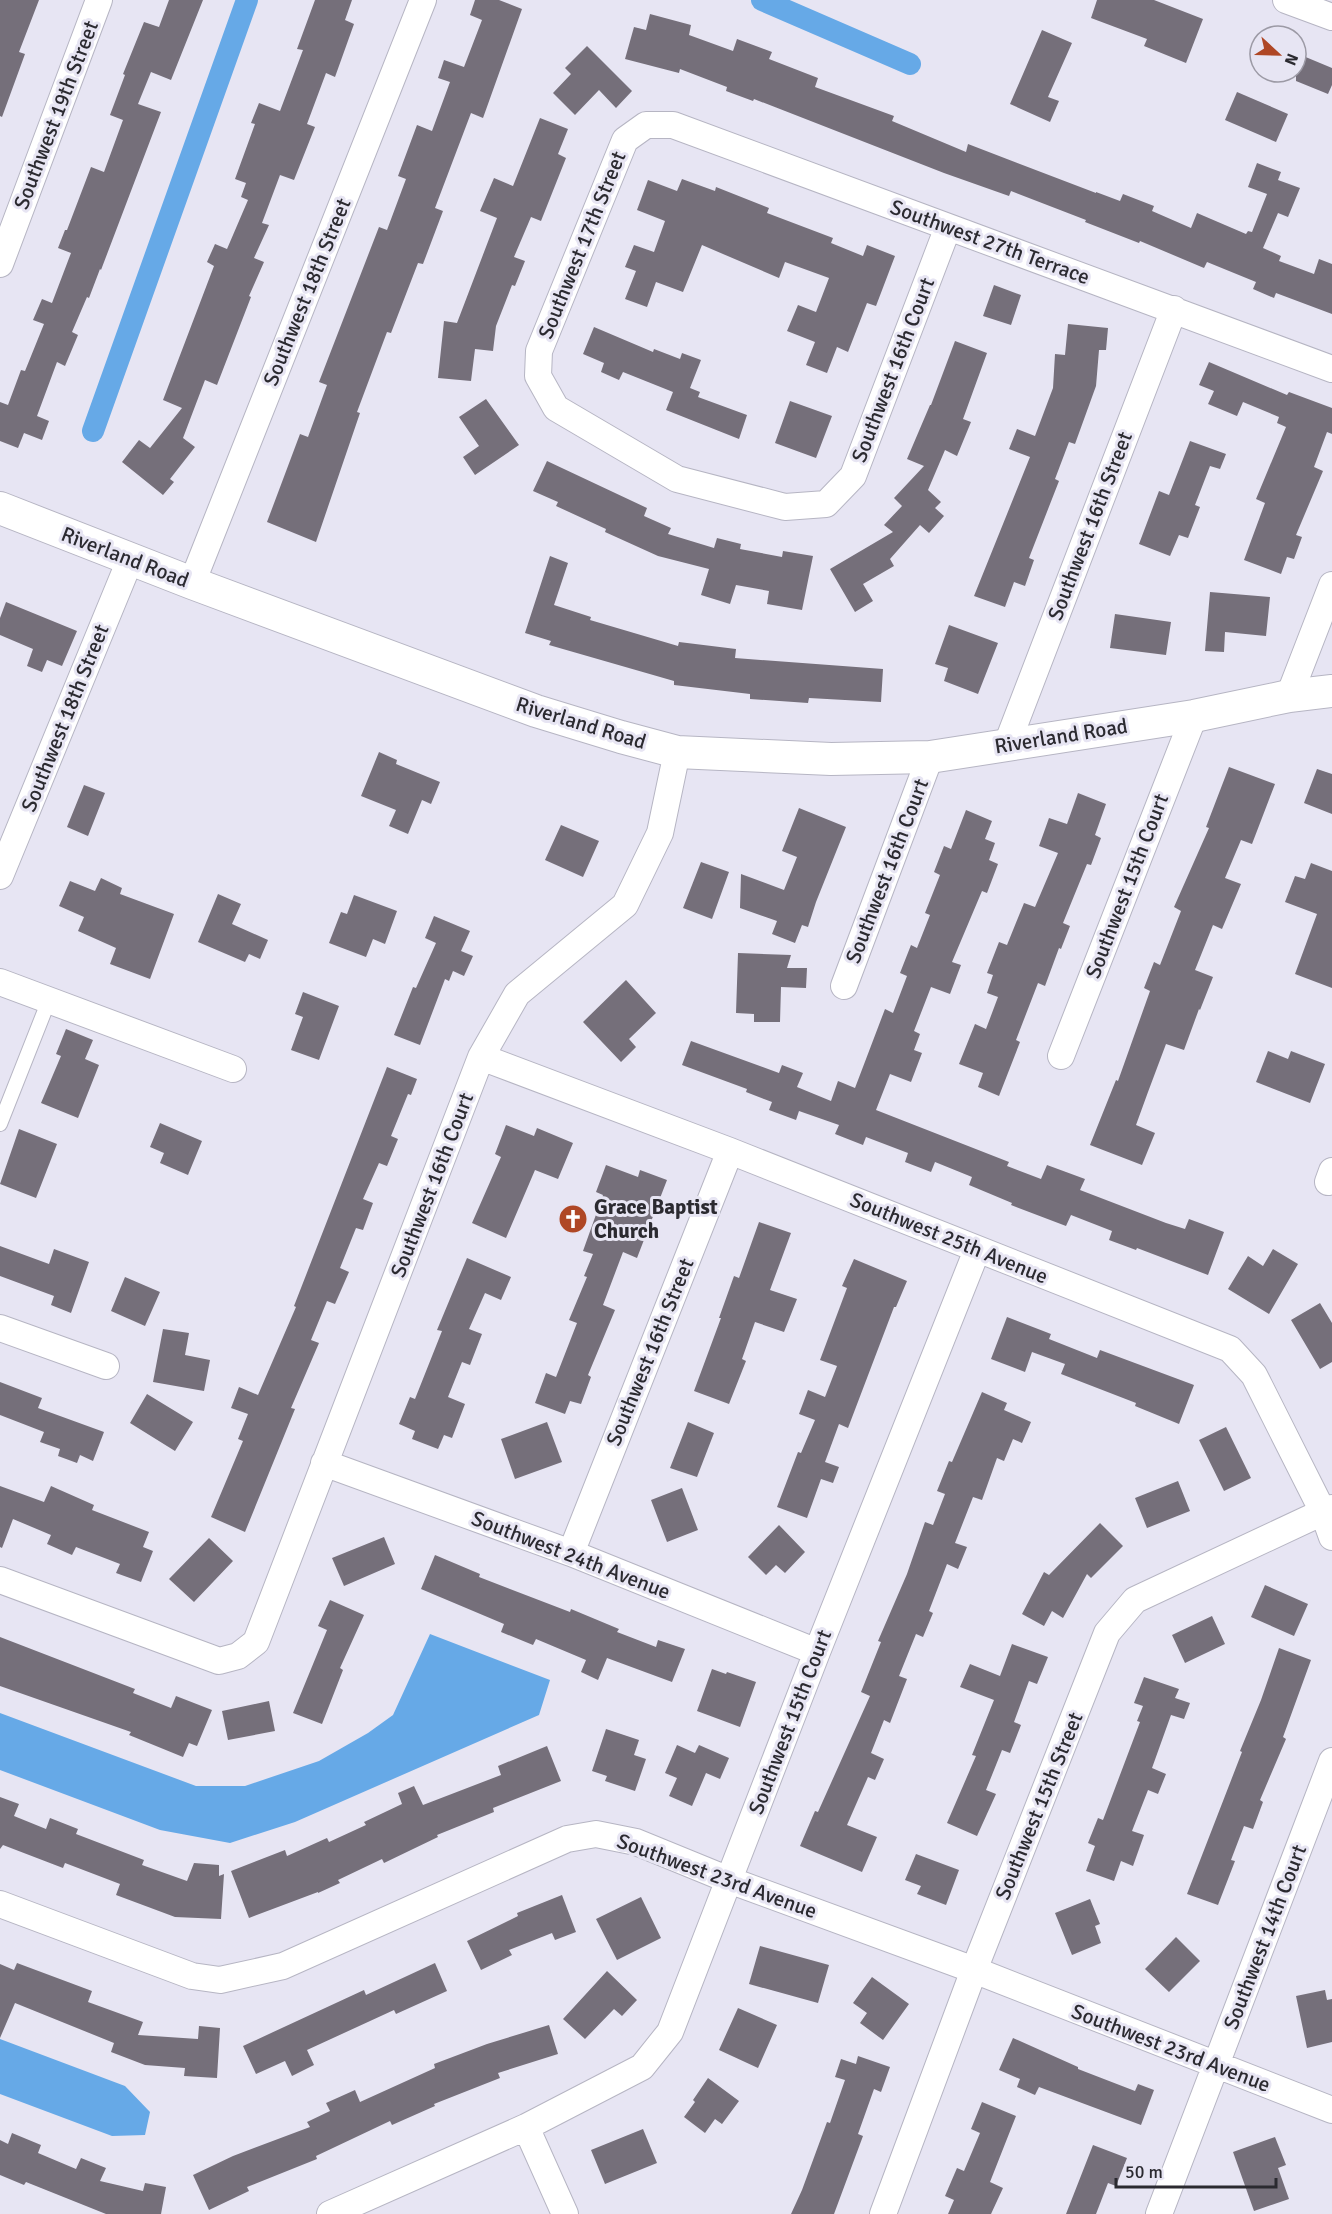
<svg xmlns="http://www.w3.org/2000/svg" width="1332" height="2214" viewBox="0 0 1332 2214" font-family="Signika,sans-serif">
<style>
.water{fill:#66a9e7}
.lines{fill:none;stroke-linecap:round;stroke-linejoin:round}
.canal{stroke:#66a9e7;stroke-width:22}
.building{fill:#756f7a}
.service-casing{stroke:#b6b5c3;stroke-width:16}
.minor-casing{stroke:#b6b5c3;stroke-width:28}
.tertiary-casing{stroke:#b6b5c3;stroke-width:34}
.service{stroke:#fff;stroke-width:14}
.minor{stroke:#fff;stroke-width:26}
.tertiary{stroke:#fff;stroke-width:32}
.labels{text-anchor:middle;stroke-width:6;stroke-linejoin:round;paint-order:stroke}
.street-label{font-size:21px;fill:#2b2a30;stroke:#e7e5f3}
.poi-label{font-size:21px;font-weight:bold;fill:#2b2a30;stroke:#e7e5f3;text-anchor:start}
</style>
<rect width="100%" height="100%" fill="#e7e5f3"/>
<path class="water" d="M430,1634l120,46 -11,35 -244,107 -65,21 -70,-13 -160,-60v-57l196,73h49l74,-25 49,-28 25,-18z
M0,2039l125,47 25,26 -5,23 -33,1 -112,-42z"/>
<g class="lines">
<path class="canal" d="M762,0l148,64
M93,431l154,-431"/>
</g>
<path class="building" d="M0,0h39l-20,52 6,2 -23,63 -2,-1z
M169,0h34l-32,80 -20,-8 -13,32 23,8 -60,158 -1,-1 -11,29 -2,-1 -15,35 6,3 -13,31 -8,-4 -20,54 12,5 -7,19 -18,-7 -6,15 -18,-7v-39l8,3 13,-35 4,1 19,-47 -11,-4 9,-21 10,4 19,-50 -13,-5 7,-18h2l24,-63 13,5 19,-52 -13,-5 15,-40 -2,-1 21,-52 15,5z
M315,0h37l-7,20 9,4 -19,53 -9,-4 -19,51 8,3 -21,53 -14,-5 -18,48 7,2 -15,33 10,4 -15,34 2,1 -34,88 -12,-5 -22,58 12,9 -25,32 4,3 -11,13 -41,-33 17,-22 11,8 32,-40 -19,-8 51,-134 -7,-4 8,-18 12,5 21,-49 -7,-3 5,-14 -11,-4 20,-55 -4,-1 8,-20 21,8 23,-61 -6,-1z
M475,0h24l23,9 -39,109 -12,-5 -36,95 8,3 -20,53 -5,-1 -27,70 -4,-1 -30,80 3,1 -44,129 -49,-20 33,-88 8,3 19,-52 -8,-3 60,-155 8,3 19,-51 -8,-3 19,-51 15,6 18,-49 -12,-4 6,-18 20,7 18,-47 -12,-5z
M1097,0h57l49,19 -17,44 -42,-17 3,-7 -56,-21z
M650,14l41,11 -2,10 44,16 4,-12 35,13 -3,7 49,19 -3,9 79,29 -2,5 74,31 2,-8 128,49v-1l24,9 3,-7 31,12 -2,5 39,17 6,-15 49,21 2,-3 4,1 15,-38 -19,-7 9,-24 24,9 -3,8 22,8 -12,29 -10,-4 -15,35 18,8 -2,5 35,13 5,-15 13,5v50l-56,-21 -2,5 -21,-9 3,-7 -49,-20 -3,6 -64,-27 -1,2 -54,-21 1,-2 -75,-29 -2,5 -65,-23 -190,-74 -1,2 -27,-10 1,-4 -47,-18 -1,4 -54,-14 9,-32 12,3z
M1042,30l30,13 -24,54 11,4 -9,21 -40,-18z
M587,46l45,45 -16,17 -17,-18 -24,25 -22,-22 18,-19 -6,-6z
M1296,53l36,15v17l-4,9 -32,-13z
M1237,92l51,22 -12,28 -51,-22z
M540,118l28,11 -10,25 8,4 -25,63 -10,-4 -17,40 11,4 -10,25 -3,-1 -16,41 -3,25 -18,-2 -4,32 -33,-3 6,-57 13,2 40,-105 -17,-7 14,-33 19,8z
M682,179l33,12 1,-4 53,21 -2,5 66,25 -2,5 32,13 4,-11 28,11 -19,50 -9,-3 -19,49 -11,-5 -10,26 -21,-8 9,-23 -28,-11 11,-26 18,7 13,-34 -44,-16 -6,16 -77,-33 -19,47 -27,-10 -9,25 -22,-8 11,-28 -11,-4 9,-22 20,7 11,-31 -28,-11 11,-30 29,11z
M994,285l27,10 -10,30 -28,-9z
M1068,324l40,4 -2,22h-7l-3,36 -21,58 -6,-2 -14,37 4,2 -30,77 5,2 -9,26 -11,-4 -9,25 -31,-11 56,-139 -21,-8 8,-20 18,7 18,-48 2,-34 10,1z
M594,327l59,25 1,-3 26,10 2,-6 19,7 -11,28 10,4 -2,5 49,18 -8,24 -73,-29 7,-18 -50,-20 -4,8 -18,-8 3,-9 -21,-9z
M955,341l32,12 -24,66 8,3 -14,34 -12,-6 -17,40 13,12 -6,6 9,8 -15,17 -9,-8 -30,34 4,7 -31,18 10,17 -18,11 -25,-43 63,-37 -9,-7 18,-19 -8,-8 30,-32 -17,-7 23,-54h1z
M1209,362l78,33 2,-3 43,16v26l-5,-2 -13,35 9,4 -27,64 6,2 -8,22 -7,-2 -6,17 -37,-14 21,-57 -9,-4 30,-72 -9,-4 2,-6 -36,-15 -6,14 -29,-12 6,-13 -15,-6z
M486,399l33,46 -44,30 -12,-18 16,-11 -20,-29z
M790,401l42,15 -16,42 -41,-15z
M1190,441l36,13 -6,15 -10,-3 -15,39 5,2 -12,31 -9,-3 -9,21 -31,-12 20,-53 10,4z
M547,461l100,47 -3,8 27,12 -3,6 46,14 3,-10 24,6 -1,5 42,8 1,-6 30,5 -11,54 -35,-6 2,-13 -33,-6 -6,19 -29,-9 8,-26 -51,-13 -53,-24 1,-3 -50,-23 2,-4 -25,-11z
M550,556l18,7 -14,42 37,12 -1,3 88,26 1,-4 57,7 -1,9 148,11 -2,33 -72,-4 -1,5 -58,-4v-5l-76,-9v-4l-125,-36 2,-4 -26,-8z
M1210,592l60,5 -4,39 -41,-4 -1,20 -19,-1z
M6,602l71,29 -15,35 -15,-6 -5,12 -15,-6 6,-17 -33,-14v-17z
M1115,614l56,8 -5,33 -56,-7z
M949,625l49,18 -20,51 -34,-13 4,-13 -13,-4z
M379,752l18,8 -1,4 44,18 -9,22 -9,-4 -14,34 -19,-8 7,-16 -35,-14z
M1229,767l46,17 -23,60 -11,-4 -16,38 16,6 -19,45 -9,-4 -18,45 18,7 -13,33 -1,-1 -15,41 -18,-6 -18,48 -12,33 19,8 -13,32 -52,-20 26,-65 2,1 32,-90 -6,-3 10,-26 6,3 21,-54 -7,-4 35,-79 -3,-1z
M1317,769l15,5v40l-28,-11z
M84,785l21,8 -17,43 -21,-9z
M1078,793l28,11 -11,31 6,3 -10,27 -4,-1 -24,59 7,3 -9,23 -2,-1 -14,38 -7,-3 -22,57 4,2 -21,54 -21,-9 5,-14 -24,-9 16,-40 11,5 12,-32 -11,-4 6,-18 -6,-2 12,-31 8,3 17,-42 11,4 23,-54 -19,-7 10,-28 18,6z
M799,808l47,19 -30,75 -8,25 -6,-2 -7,18 -23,-9 5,-13 -37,-13 1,-34 43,16 13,-33 -15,-6z
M966,810l26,11 -7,18 10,4 -6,17 9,4 -11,29 -5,-2 -30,71 9,3 -11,29 -19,-7 -17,44 6,3 -6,16 8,3 -11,29 -21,-8 -14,36 133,52 -2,4 34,13 6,-14 38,14 -5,11 86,33 19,6 4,-10 35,13 -16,43 -71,-27 -1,2 -27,-10 3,-9 -41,-16 -5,11 -55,-21 1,-2 -43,-18 3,-8 -37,-15 -4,10 -26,-10 3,-9 -42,-16 -3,8 -28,-11 4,-9 -40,-14 -3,9 -27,-10 3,-8 -26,-10 1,-3 -65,-24 9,-24 88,32 3,-8 21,8 -6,14 34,14 7,-20 17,7 30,-79 8,4 14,-37 -7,-3 11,-28 6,3 13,-33 -5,-2 15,-38 -6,-3 10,-26 7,3z
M561,825l38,16 -16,36 -38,-17z
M701,862l28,10 -17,47 -29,-11z
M1311,863l21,8v117l-37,-14 22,-60 -32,-12 10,-26 10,3z
M101,878l21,10 -2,6 54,20 -24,65 -40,-15 6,-16 -38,-17 6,-14 -25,-11 11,-25 25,10z
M218,894l23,10 -9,20 36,16 -8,19 -11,-5 -4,8 -47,-20z
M354,895l43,16 -12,33 -12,-5 -7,18 -37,-14 12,-31 6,2z
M434,916l36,15 -9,20 12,5 -9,20 -11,-5 -4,10 -4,-2 -25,66 -26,-10 19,-48 3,1 20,-45 -11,-5z
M738,953l53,2 -4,13h20l-1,20 -25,-1 -1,35h-26v-8l-18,-1z
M626,980l30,33 -27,26 7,8 -15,15 -38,-40z
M303,992l36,14 -20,54 -28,-10 12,-33 -8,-3z
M66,1029l27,11 -8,19 14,6 -21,53 -37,-15 20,-47 -5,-2z
M1268,1051l20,8 3,-8 34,13 -15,39 -54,-21z
M387,1067l30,12 -6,16 -3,-1 -17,42 7,3 -11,27 -8,-3 -16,36 10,4 -10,27 -7,-2 -16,40 9,4 -14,32 -8,-3 -16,39 8,3 -28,65 4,1 -50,123 -34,-15 32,-76 -5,-2 10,-25 -17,-6 8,-21 19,8 38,-88 -2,-1z
M160,1123l42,18 -14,34 -28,-12 4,-10 -14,-6z
M506,1125l28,11 3,-8 36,15 -15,36 -23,-9 -29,68 -34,-15 29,-66 -6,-3z
M19,1129l38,15 -21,54 -36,-14z
M606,1165l32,12 2,-7 27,10 -30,78 -14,-6 -20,53 12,5 -27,65 3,2 -10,27 -11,-3 -5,13 -30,-11 11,-30 10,4 21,-54 -8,-3 18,-43 -3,-1 9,-22 -10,-3 20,-56 -7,-3z
M759,1222l32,11 -21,57 27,9 -13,33 -29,-10 -13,37 4,2 -17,43 -35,-13 27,-73h-2l15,-42 5,2z
M0,1246l49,18 5,-15 35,13 -18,51 -20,-8 3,-9 -54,-20z
M1273,1249l25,15 -29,50 -41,-25 20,-33 15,10z
M467,1258l44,19 -10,23 -16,-7 -16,36 13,5 -12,31 -8,-3 -14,35 17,7 -13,34 -8,-3 -6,14 -26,-10 3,-8 -16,-7 11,-27 5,2 27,-68 -5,-1z
M854,1259l53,22 -11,26h-2l-46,121 -9,-4 -14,38 14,5 -6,16 -12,-4 -14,39 -30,-11 21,-55 3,1 14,-33 -16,-6 9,-24 17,7 12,-31 -17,-6 27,-72 -5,-2z
M125,1277l35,15 -15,34 -34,-15z
M1320,1303l12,20v39l-12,7 -29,-49z
M1007,1317l44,17 -2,5 48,19 3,-8 94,35 -15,39 -44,-18 1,-3 -75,-29 4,-10 -33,-12 -7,20 -34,-13z
M163,1329l26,4 -4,22 25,5 -6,31 -51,-9z
M0,1382l42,16 -4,10 66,24 -11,29 -13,-6 -3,8 -19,-7 2,-7 -20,-7 4,-10 -44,-17z
M982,1392l25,11 -3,7 27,12 -9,21 -9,-4 -9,22 -7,-3 -15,42 -9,-3 -18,46 12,4 -9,22 -11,-5 -18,47 4,2 -10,24 -7,-3 -17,42 8,3 -17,44 -6,-3 -13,33 13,6 -9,21 -7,-3 -21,48 30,12 -15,35 -62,-26 15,-35 3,1 52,-116 -9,-4 20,-50 -3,-1 29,-67 18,-52 8,3 12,-31 -8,-3 12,-30 3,1z
M147,1394l46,28 -18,29 -45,-28z
M547,1422l15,40 -47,17 -14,-40z
M688,1422l26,11 -17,44 -27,-9z
M1226,1427l25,51 -27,13 -25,-51z
M1178,1481l12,30 -43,17 -12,-30z
M0,1486l44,16 7,-16 43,19 -2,5 57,22 -6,15 10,4 -12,31 -25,-9 4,-9 -44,-17 -4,8 -25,-11 4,-9 -38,-16 -11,29 -2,-1z
M682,1488l16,42 -31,12 -16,-42z
M1100,1523l23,23 -32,32 -4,-4 -24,44 -11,-7 -8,15 -22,-12 22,-42 5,3z
M779,1525l26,27 -20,21 -9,-8 -10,10 -18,-18z
M384,1537l11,27 -51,22 -12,-28z
M209,1538l24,23 -39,41 -25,-23z
M435,1555l45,19 -1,3 91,35 1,-3 48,20 -2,3 39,15 2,-7 27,9 -13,33 -65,-24 -9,22 -17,-8 5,-12 -50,-21 -3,6 -32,-13 3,-8 -83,-35z
M1265,1585l43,19 -14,32 -43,-19z
M330,1600l34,15 -24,53 3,2 -21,54 -29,-11 34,-83 -9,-4z
M1212,1616l13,28 -40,19 -13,-28z
M0,1637l135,52 -2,4 38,15 5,-12 36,14 -15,36 -8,-3 -6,14 -54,-22 2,-3 -131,-46z
M1012,1644l36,13 -11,27 -8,-3 -15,41 7,3 -11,28 -8,-3 -16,40 10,4 -19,42 -30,-13 29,-67 -4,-1 22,-55 -34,-13 10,-23 30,12z
M1279,1648l32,12 -28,77 3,2 -26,61 3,2 -10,27 -9,-3 -13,34 4,1 -17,44 -31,-11 55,-142 -2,-1 21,-51z
M712,1669l14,5 1,-2 29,10 -16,45 -43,-16z
M1144,1677l35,12 -4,9 15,5 -6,16 -13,-4 -19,53 14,6 -8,20 -10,-4 -16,41 12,4 -11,31 -12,-5 -7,20 -28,-10 9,-25 -7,-3 10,-25 5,2 37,-98 -3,-1 6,-15 -9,-3z
M269,1701l6,30 -47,9 -6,-29z
M606,1729l33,11 -5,15 12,4 -11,32 -30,-10 2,-5 -15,-5z
M677,1745l18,8 4,-8 30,13 -9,21 -14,-6 -14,33 -23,-10 8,-18 -12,-5z
M547,1746l14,35 -68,27 1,4 -57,23 1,2 -54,26 -2,-4 -44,21 2,3 -22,10v-1l-69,26 -18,-47 54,-21 2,6 40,-18 2,4 37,-17 -2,-3 38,-18 -4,-11 16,-7 9,19 78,-30 -3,-9z
M0,1797l19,7 -5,12 32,13 4,-11 28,11 -2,5 68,26 -2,5 45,16 7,-18 25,2v11l5,-2 -3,45 -46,-2 -59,-22 4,-11 -55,-21 -2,5 -60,-23 -3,4z
M916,1854l43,16 -13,35 -29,-11 4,-8 -16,-6z
M562,1895l14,37 -21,8 -3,-7 -43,17 3,5 -31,15 -14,-29 51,-25 -1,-3z
M641,1897l20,41 -44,22 -21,-41z
M1090,1899l10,25 -5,2 6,17 -29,12 -17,-42z
M1176,1937l24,24 -31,31 -24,-23z
M760,1946l69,19 -11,38 -69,-19z
M17,1963l75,28 -4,11 55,20 -5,13 60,4 1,-13 21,2 -3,50 -33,-2 1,-8 -40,-3 -34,-13 3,-9 -99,-40 -15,35v-74l14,6z
M435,1963l12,28 -51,23 -2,-4 -87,40 7,15 -22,11 -7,-15 -29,13 -13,-28 121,-56 2,5z
M607,1971l30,29 -15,16 -8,-7 -29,30 -22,-20z
M872,1977l37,27 -26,36 -23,-17 7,-10 -14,-10z
M1325,1990l2,10 5,-1v43l-25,6 -11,-52z
M738,2008l39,17 -19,43 -39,-18z
M549,2025l9,29 -60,19 2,5 -66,26 1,2 -43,19 -2,-4 -74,35 1,3 -70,28 2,4 -40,19 -16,-35 40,-19 77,-29 -3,-5 23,-11 -4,-8 29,-13 5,12 75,-34 -1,-4 53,-20z
M1013,2038l65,29v2l57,22 3,-7 16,6 -13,35 -102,-38 -4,8 -18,-8 3,-8 -21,-9z
M858,2056l32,11 -9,25 -7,-3 -16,45 5,2 -29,78h-43l11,-24 25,-68 3,1 15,-43 -10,-3 6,-18 15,5z
M708,2078l31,23 -17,23 -7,-5 -10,14 -21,-16 11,-15 -2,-2z
M982,2102l34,14 -26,66 13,6 -12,26h-43l6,-14 -9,-4 12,-28 7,3 16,-38 -9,-4z
M643,2129l14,34 -52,21 -14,-34z
M12,2133l29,12 -3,8 38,16 5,-11 25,10 -6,13 43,10 2,-8 21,4 -5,27h-55l-80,-32 -2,3 -24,-10v-35l8,4z
M1275,2137l11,28 -8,3 11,31 -35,12 -21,-59z
M1093,2145l34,13 -11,28 -8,-3 -12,31h-30z"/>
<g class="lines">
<g class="service-casing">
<path id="service" d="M0,1124l49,-124"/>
</g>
<g class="minor-casing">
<path id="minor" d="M1286,0l46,17
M948,227l-95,249 -27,28 -41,3 -108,-28 -121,-71 -18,-32 1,-25 86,-211 21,-15h27l659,244
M0,264l99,-264
M192,583l231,-583
M1289,696l43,-111
M1007,744l167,-435
M0,876l130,-316
M0,982l233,87
M844,986l86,-229
M1061,1056l133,-340
M481,1057l249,94 500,198 24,26 69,137 9,-4
M1328,1182l4,-11
M0,1328l106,38
M324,1463l247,90 246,99
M571,1553l159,-402
M0,1580l219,81 19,-5 18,-14 225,-585 36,-63 108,-89 35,-72 17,-81
M0,1904l192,72 28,4 63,-14 284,-127 29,-5 40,8 93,38 245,90 358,140
M526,2127l39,87
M330,2214l196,-87 116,-60 28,-35 147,-380 160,-402
M883,2214l91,-244 133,-337 28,-33 188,-88 9,25
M1159,2214l173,-453"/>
</g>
<g class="tertiary-casing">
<path id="tertiary" d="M0,508l192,75 344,128 85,26 56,15 154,7 99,-2 264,-41 95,-20 43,-5"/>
</g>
<use href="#service" class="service"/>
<use href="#minor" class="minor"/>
<use href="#tertiary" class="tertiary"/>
</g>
<defs>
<g id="church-disc" transform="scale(1.5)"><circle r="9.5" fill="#af4725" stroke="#e7e5f3"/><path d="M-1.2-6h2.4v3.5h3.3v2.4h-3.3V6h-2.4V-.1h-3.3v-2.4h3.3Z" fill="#fff"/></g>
</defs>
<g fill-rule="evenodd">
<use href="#church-disc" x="573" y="1219"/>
</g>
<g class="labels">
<g class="street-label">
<text transform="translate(56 115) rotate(-69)" y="7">Southwest 19th Street</text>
<text transform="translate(990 242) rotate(20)" y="7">Southwest 27th Terrace</text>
<text transform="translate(582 245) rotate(-68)" y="7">Southwest 17th Street</text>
<text transform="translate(307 292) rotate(-68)" y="7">Southwest 18th Street</text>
<text transform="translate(893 370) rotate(-69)" y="7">Southwest 16th Court</text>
<text transform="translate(1090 526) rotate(-69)" y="7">Southwest 16th Street</text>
<text transform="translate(125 557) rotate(21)" y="7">Riverland Road</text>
<text transform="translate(65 718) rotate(-68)" y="7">Southwest 18th Street</text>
<text transform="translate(581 723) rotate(17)" y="7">Riverland Road</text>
<text transform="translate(1061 736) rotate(-9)" y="7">Riverland Road</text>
<text transform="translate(887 871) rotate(-69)" y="7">Southwest 16th Court</text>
<text transform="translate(1127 886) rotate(-69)" y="7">Southwest 15th Court</text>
<text transform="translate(432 1185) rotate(-69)" y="7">Southwest 16th Court</text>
<text transform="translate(949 1238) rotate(22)" y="7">Southwest 25th Avenue</text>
<text transform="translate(650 1352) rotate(-68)" y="7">Southwest 16th Street</text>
<text transform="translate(571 1555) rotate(21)" y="7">Southwest 24th Avenue</text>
<text transform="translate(790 1722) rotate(-69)" y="7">Southwest 15th Court</text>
<text transform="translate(1039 1806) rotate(-68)" y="7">Southwest 15th Street</text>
<text transform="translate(717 1876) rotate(20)" y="7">Southwest 23rd Avenue</text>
<text transform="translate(1265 1937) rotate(-69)" y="7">Southwest 14th Court</text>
<text transform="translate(1171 2048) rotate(21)" y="7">Southwest 23rd Avenue</text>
</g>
<g class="poi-label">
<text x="594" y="1214">Grace Baptist<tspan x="594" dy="24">Church</tspan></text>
</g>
</g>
<g transform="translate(1278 54) rotate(112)"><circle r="28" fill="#e7e5f3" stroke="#9c9aa5" stroke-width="1.5"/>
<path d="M0-4.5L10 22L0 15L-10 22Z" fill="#af4725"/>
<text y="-9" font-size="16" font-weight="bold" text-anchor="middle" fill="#2b2a30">N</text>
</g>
<path d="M1116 2178v9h160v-9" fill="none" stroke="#2b2a30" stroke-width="3"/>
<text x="1125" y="2178" font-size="18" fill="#2b2a30" stroke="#e7e5f3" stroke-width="4.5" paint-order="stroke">50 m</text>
</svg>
